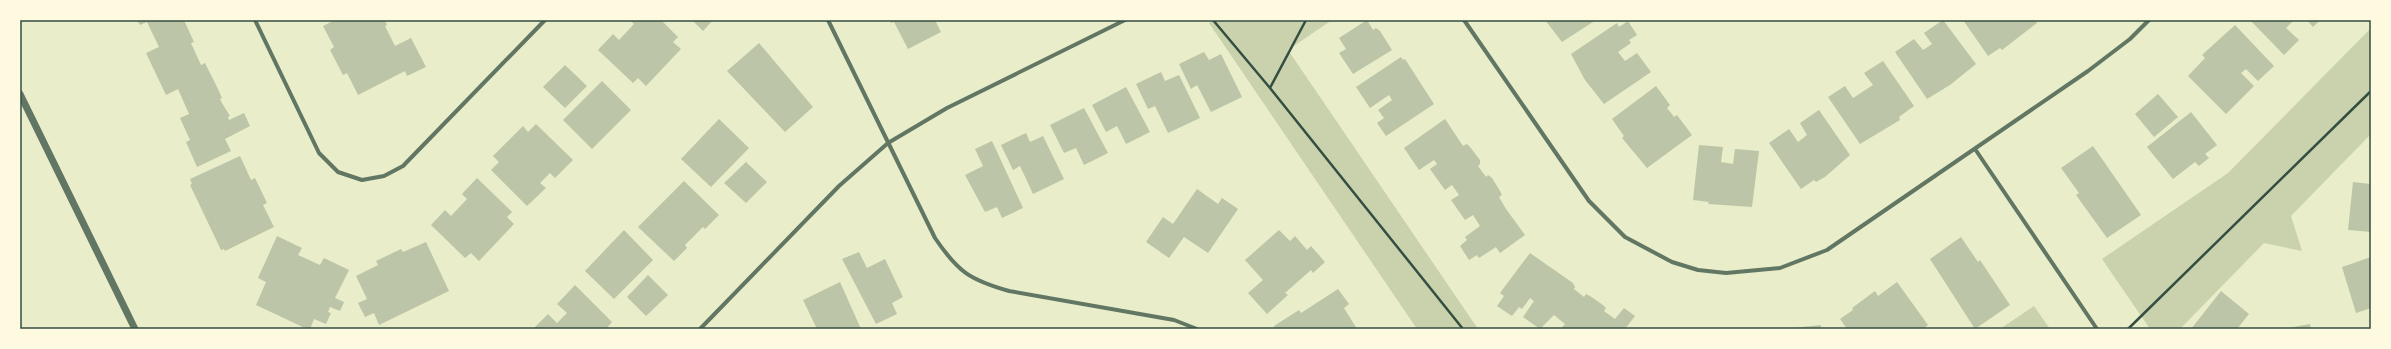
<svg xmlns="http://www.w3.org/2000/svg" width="2391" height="349" viewBox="0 0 2391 349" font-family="Commissioner,sans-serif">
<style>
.green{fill:#cad2ad}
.building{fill:#bcc5a7}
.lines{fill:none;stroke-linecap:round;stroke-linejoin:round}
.path{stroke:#344e41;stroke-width:2.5}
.minor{stroke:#617663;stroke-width:4}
.tertiary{stroke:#617663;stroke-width:7}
.neatline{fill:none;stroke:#344e41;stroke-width:1.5}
</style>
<rect width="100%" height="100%" fill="#e9edc9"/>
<path class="green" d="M1215,20h117l-44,30 190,279h-61l-208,-306z
M2371,28v106l-80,82 11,35 -38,-8 -84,86h-30l-48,-70 126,-86z
M2034,306l16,23h-50z"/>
<path class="building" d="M137,20h47l10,22 -3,1 10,22 4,-2 12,24 5,11 -2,1 2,4 8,13 -2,1 1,3 15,-7 6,13 -25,13 6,12 -34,16 -11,-25 4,-2 -10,-22 9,-4 -11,-25 -12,6 -20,-42 13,-6 -12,-25 -7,3z
M335,20h50l2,5 -2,1 10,20 16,-8 15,29 -19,9 -2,-5 -47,24 -11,-22 -4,2 -13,-25 4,-3 -11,-21z
M630,20h31l17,17 -5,5 8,7 -35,37 -8,-8 -5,5 -35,-33 15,-16 6,6 15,-16z
M692,20h21l-10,11z
M890,20h45l6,12 -33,17 -14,-27 -3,1z
M1367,20l6,10 3,-2 4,3 12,19 -39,24 -14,-21 7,-4 -7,-11z
M1545,20h51l-34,22z
M1943,20l33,44 -26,21 -23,14 -32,-47 19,-13 9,11 9,-6 -8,-11z
M1963,20h72l2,3 -35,27 -2,-2 -12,8z
M2250,20h44l-8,8 13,12 -15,15z
M2307,20h13l-7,7z
M1628,21l9,14 -8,5 2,3 -13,9 7,9 12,-8 14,19 -47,32 -19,-24 -14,-26 46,-31 2,4z
M2235,25l39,41 -16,15 -12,-12 -5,4 13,13 -28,28 -38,-38 17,-18 -3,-3z
M759,43l54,64 -28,25 -58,-61z
M1204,52l5,8 12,-6 21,43 -31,15 -14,-27 -6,4 -12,-25z
M1401,57l2,3 2,-1 29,45 -48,32 -9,-13 7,-5 -6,-8 14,-10 -3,-5 -19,13 -14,-21z
M1883,61l31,45 -15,11 1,3 -40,24 -32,-47 17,-11 8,12 20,-13 -9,-12z
M565,65l22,21 -22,22 -22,-21z
M1161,72l4,9 14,-6 21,43 -32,15 -13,-27 -7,3 -12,-25z
M602,81l29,29 -39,39 -29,-29z
M1656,86l14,19 -3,3 4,5 3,4 3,-2 15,20 -45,33 -25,-30 2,-2 -12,-17z
M1126,87l24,45 -24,12 -9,-18 -11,6 -14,-27z
M2158,94l20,23 -24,20 -19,-23z
M1084,108l24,45 -24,12 -8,-17 -12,5 -14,-28z
M1819,110l31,45 -25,22 -9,5 -2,-2 -13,9 -32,-46 20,-14 9,13 9,-7 -7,-12z
M2191,112l26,33 -12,9 4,4 -10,8 -4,-4 -22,17 -26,-32z
M719,119l30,29 -38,39 -30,-28z
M1445,119l18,27 4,-2 3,3 10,13v4l-2,2 8,11 2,-2 4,3 8,13 2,4 -3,2 7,12 19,26 -25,18 -4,-6 -17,11 -2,-3 -8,5 -9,-14 7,-6 -2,-3 15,-11 -7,-11 -8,5 -14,-20 8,-5 -7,-10 -7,5 -15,-21 7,-5 -3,-4 -15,10 -15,-22z
M536,124l37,36 -18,18 -5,-5 -10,10 6,5 -19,18 -36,-36 8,-8 -6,-6 30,-30 5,6z
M1026,133l4,9 13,-6 21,43 -31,15 -13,-28 -7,4 -12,-25z
M992,141l31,67 -21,10 -5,-11 -12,5 -20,-37 18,-9 -8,-17z
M1699,145l24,2 -2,15 12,2 2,-15 24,2 -7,56 -44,-3 1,-2 -16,-2z
M2093,146l48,69 -34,23 -31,-43 3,-2 -18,-25z
M240,156l11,24 4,-2 12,25 -4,2 11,22 -49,24 -1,-2 -3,1 -31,-65 2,-1 -2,-5z
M746,162l21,20 -21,21 -22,-20z
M477,178l35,34 -5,5 7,7 -35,37 -8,-8 -6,5 -34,-33 14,-15 6,6 16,-17 -5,-5z
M684,181l35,34 -14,14 -2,-2 -18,18 2,3 -13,13 -36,-34z
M2353,182l18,2v48l-23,-2z
M1197,189l21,15 4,-6 16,11 -30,44 -24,-16 -15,21 -23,-16 17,-25 10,7z
M624,230l29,30 -39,39 -29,-28z
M1279,230l11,11 5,-5 12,14 4,-4 14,16 -12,11 -2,-3 -26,23 3,2 -21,19 -19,-21 15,-13 -18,-20z
M277,236l25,12 -4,7 22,10 4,-7 25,12 -14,28 9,4 -4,9 -10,-4 -2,5 3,1 -5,11 -12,-5 -4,10h-3l-51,-24 10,-23 -8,-4z
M1961,237l17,25 2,-2 30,45 -35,24 -45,-70z
M426,242l23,49 -70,34 -5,-12 -9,4 -7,-14 9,-4 -11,-23 22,-11 -2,-4 25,-12 2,3z
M859,252l8,16 18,-9 18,38 -11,6 5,11 -21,10 -34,-65z
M1530,253l43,30 2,4 -1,2 10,8 2,-3 4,2 13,9 3,3 -2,3 11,8 9,-11 11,8 -10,13h-64l4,-5 -11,-9 -14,14 -17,-12 11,-16 -4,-3 -8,11 -3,-2 -7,9 -15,-10 7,-10 -4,-3z
M2371,257v51l-15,5 -14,-46z
M648,275l20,20 -22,21 -19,-19z
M840,282l21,47h-44l-14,-29z
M1897,282l31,43 -5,4h-76l-7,-10 13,-9 -1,-2 23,-17 3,5z
M575,285l37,37 -6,7h-73l15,-15 9,9 10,-10 -10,-9z
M1338,289l11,15 -5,4 13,21h-82l-1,-3 25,-16 2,3z
M2221,291l28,23 -12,15h-46z
M2310,324l1,5h-23v-1z
M1821,325v4h-29v-1z"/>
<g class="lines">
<path class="path" d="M1213,20l57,68
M1306,20l-36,68 193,241
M2128,329l243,-238"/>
<path class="minor" d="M255,20l64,133 19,19 24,8 22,-4 19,-10 142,-146
M828,20l107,218c23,34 35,42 74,53l165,29 23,9
M1464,20l125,181 36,36 47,25 26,8 28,3 54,-5 47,-18 261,-179 42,-32 19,-19
M1975,149l122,180
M700,329l139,-143 49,-43 59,-35 178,-88"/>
<path class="tertiary" d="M20,94l115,235"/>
</g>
<rect width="2391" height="349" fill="none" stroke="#fefae0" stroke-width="42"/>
<rect x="21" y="21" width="2349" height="307" class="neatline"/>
</svg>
